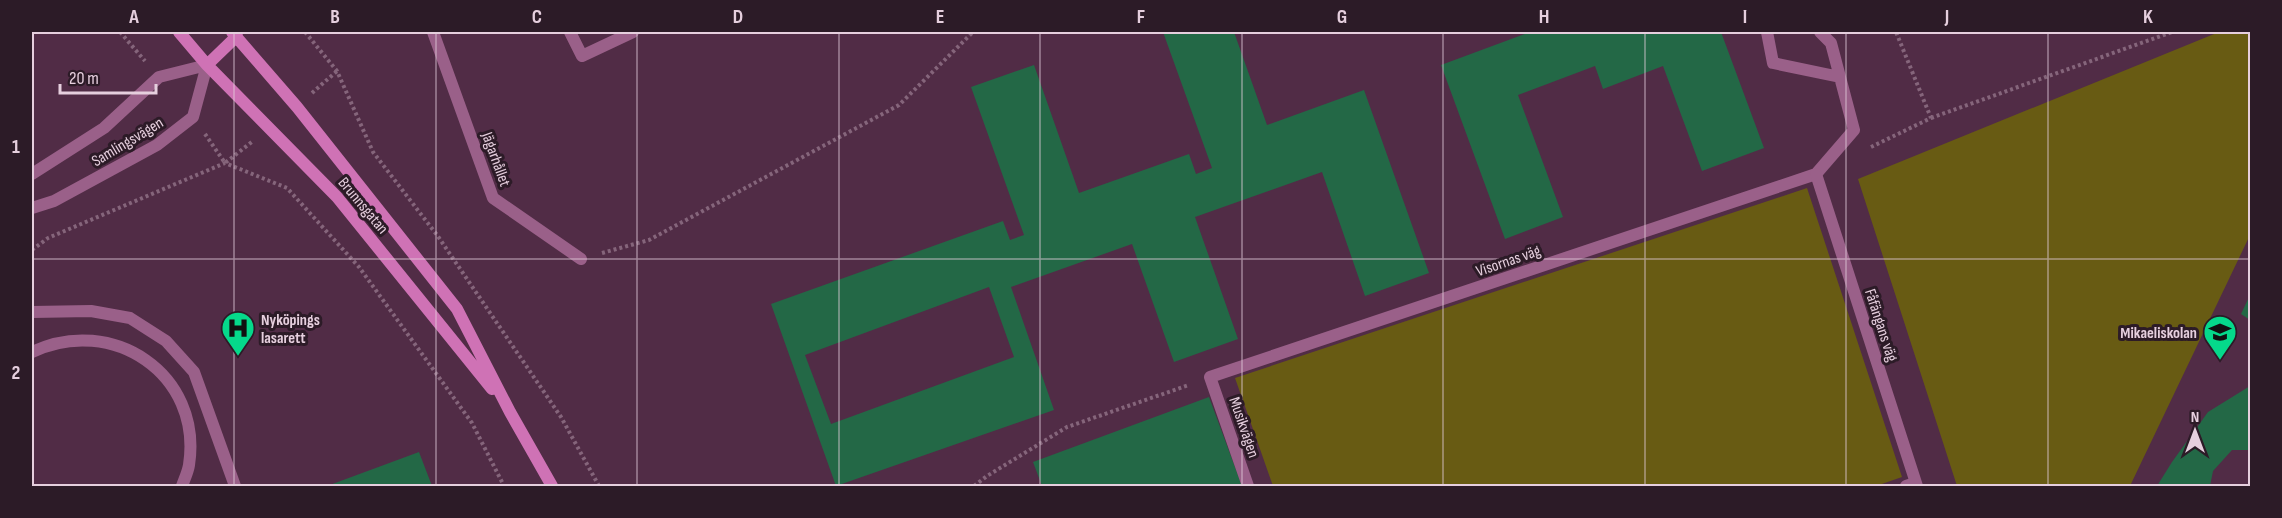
<svg xmlns="http://www.w3.org/2000/svg" width="2282" height="518" viewBox="0 0 2282 518" font-family="'Sofia Sans Condensed',sans-serif">
<style>
.green{fill:#685b13}
.building{fill:#236846;fill-rule:evenodd}
.lines{fill:none;stroke-linecap:round;stroke-linejoin:round}
.path{stroke:#85657b;stroke-width:4;stroke-dasharray:3 3;stroke-linecap:butt}
.lane{stroke:#9a6089;stroke-width:12}
.street{stroke:#9a6089;stroke-width:12}
.secondary{stroke:#cf72b5;stroke-width:12}
.grid{fill:none;stroke:#e6cfde;stroke-width:1.5;stroke-opacity:0.55}
.labels{text-anchor:middle;stroke-width:6;stroke-linejoin:round;paint-order:stroke}
.street-label{font-size:16px;fill:#e6cfde;stroke:#2c1b27}
.poi-label{font-size:16px;font-weight:bold;fill:#e6cfde;stroke:#2c1b27;text-anchor:start}
.neatline{fill:none;stroke:#e6cfde;stroke-width:2}
.grid-label{font-size:20px;text-anchor:middle;font-weight:bold;fill:#e6cfde}
</style>
<rect width="100%" height="100%" fill="#512c46"/>
<path class="green" d="M2219,32h31v203l-120,251h-173l-99,-307z
M1807,188l95,289 -26,9h-603l-38,-108z"/>
<path class="building" d="M1163,32h71l33,93 97,-35 65,183 -64,23 -43,-124 -127,45 43,122 -64,23 -42,-118 -121,43 43,123 -218,76 -65,-182 232,-83 7,19 14,-5 -53,-148 63,-22 45,128 110,-39 7,20 16,-6zM989,287l25,70 -183,67 -26,-69z
M1530,32h191l43,116 -62,23 -39,-105 -60,23 -8,-23 -77,29 45,122 -58,22 -64,-174z
M2250,295v25l-9,-6z
M2250,386v64h-18l-19,21 -3,15h-53l15,-24 36,-50z
M1209,397l33,89h-200l-9,-24z
M419,452l13,34h-105z"/>
<g class="lines">
<path class="path" d="M120,32l25,29
M305,32l32,39 36,81 64,83 124,182 38,69
M312,93l25,-22
M1931,118l241,-86
M205,134l20,29 28,-22
M1871,147l60,-29 -35,-86
M32,250l16,-12 177,-75 62,25 72,79 113,156 32,63
M602,253l47,-13 250,-135 74,-73
M974,486l13,-10 80,-49 122,-42"/>
<path class="lane" d="M570,32l12,24 51,-24
M1767,32l6,31 67,14
M32,312l59,-1 39,7 36,23 28,31 41,114
M32,352c80,-38 171,22 157,113 -1,7 -5,15 -7,21
M1248,486l-38,-109 606,-203 38,-44 -23,-87 -11,-11
M1906,486l9,-3"/>
<path class="street" d="M433,32l60,166 88,61
M32,174l72,-46 55,-51 48,-12 -14,52 -36,28 -103,56 -22,7
M1816,174l101,312"/>
<path class="secondary" d="M179,32l28,33 130,132 155,192
M232,32l65,75 160,202 53,103 42,74
M207,65l30,-29"/>
</g>
<path class="grid" d="M234,32v454M436,32v454M637,32v454M839,32v454M1040,32v454M1242,32v454M1443,32v454M1645,32v454M1846,32v454M2048,32v454M32,259h2218"/>
<defs>
<g id="hospital-pin" transform="scale(1.725)"><path d="M0 17L-7.5 6A9.5 9.5 0 1 1 7.5 6Z" fill="#05d98b" stroke="#2c1b27"/><path d="M-5-5h3v3.5h4V-5h3V5h-3V1.5h-4V5h-3Z" fill="#111"/></g>
<g id="school-pin" transform="scale(1.725)"><path d="M0 17L-7.5 6A9.5 9.5 0 1 1 7.5 6Z" fill="#05d98b" stroke="#2c1b27"/><path d="M0-5L7-2L0 1L-7-2ZM-4 1L0 2.5L4 1V4Q0 6-4 4Z" fill="#111"/></g>
</defs>
<g fill-rule="evenodd">
<use href="#hospital-pin" x="238" y="328"/>
<use href="#school-pin" x="2220" y="332"/>
</g>
<g class="labels">
<g class="street-label">
<text transform="translate(127 141) rotate(-31)" y="6">Samlingsvägen</text>
<text transform="translate(497 159) rotate(70)" y="6">Jägarhållet</text>
<text transform="translate(364 205) rotate(50)" y="6">Brunnsgatan</text>
<text transform="translate(1508 260) rotate(-19)" y="6">Visornas väg</text>
<text transform="translate(1882 325) rotate(72)" y="6">Fåfängans väg</text>
<text transform="translate(1245 427) rotate(71)" y="6">Musikvägen</text>
</g>
<g class="poi-label">
<text x="261" y="325">Nyköpings<tspan x="261" dy="18">lasarett</tspan></text>
<text x="2197" y="338" text-anchor="end">Mikaeliskolan</text>
</g>
</g>
<rect width="2282" height="518" fill="none" stroke="#2c1b27" stroke-width="66"/>
<g transform="translate(2195 431)" stroke="#2c1b27" stroke-width="4.5" paint-order="stroke">
<path d="M0-4.5L10 22L0 15L-10 22Z" fill="#e6cfde"/>
<text y="-9" font-size="16" font-weight="bold" text-anchor="middle" fill="#e6cfde">N</text>
</g>
<path d="M60 84v9h96v-9" fill="none" stroke="#e6cfde" stroke-width="3"/>
<text x="69" y="84" font-size="18" fill="#e6cfde" stroke="#2c1b27" stroke-width="4.5" paint-order="stroke">20 m</text>
<rect x="33" y="33" width="2216" height="452" class="neatline"/>
<g class="grid-label">
<text x="134" y="23">A</text>
<text x="335" y="23">B</text>
<text x="537" y="23">C</text>
<text x="738" y="23">D</text>
<text x="940" y="23">E</text>
<text x="1141" y="23">F</text>
<text x="1342" y="23">G</text>
<text x="1544" y="23">H</text>
<text x="1745" y="23">I</text>
<text x="1947" y="23">J</text>
<text x="2148" y="23">K</text>
<text x="16" y="153">1</text>
<text x="16" y="379">2</text>
</g>
</svg>
